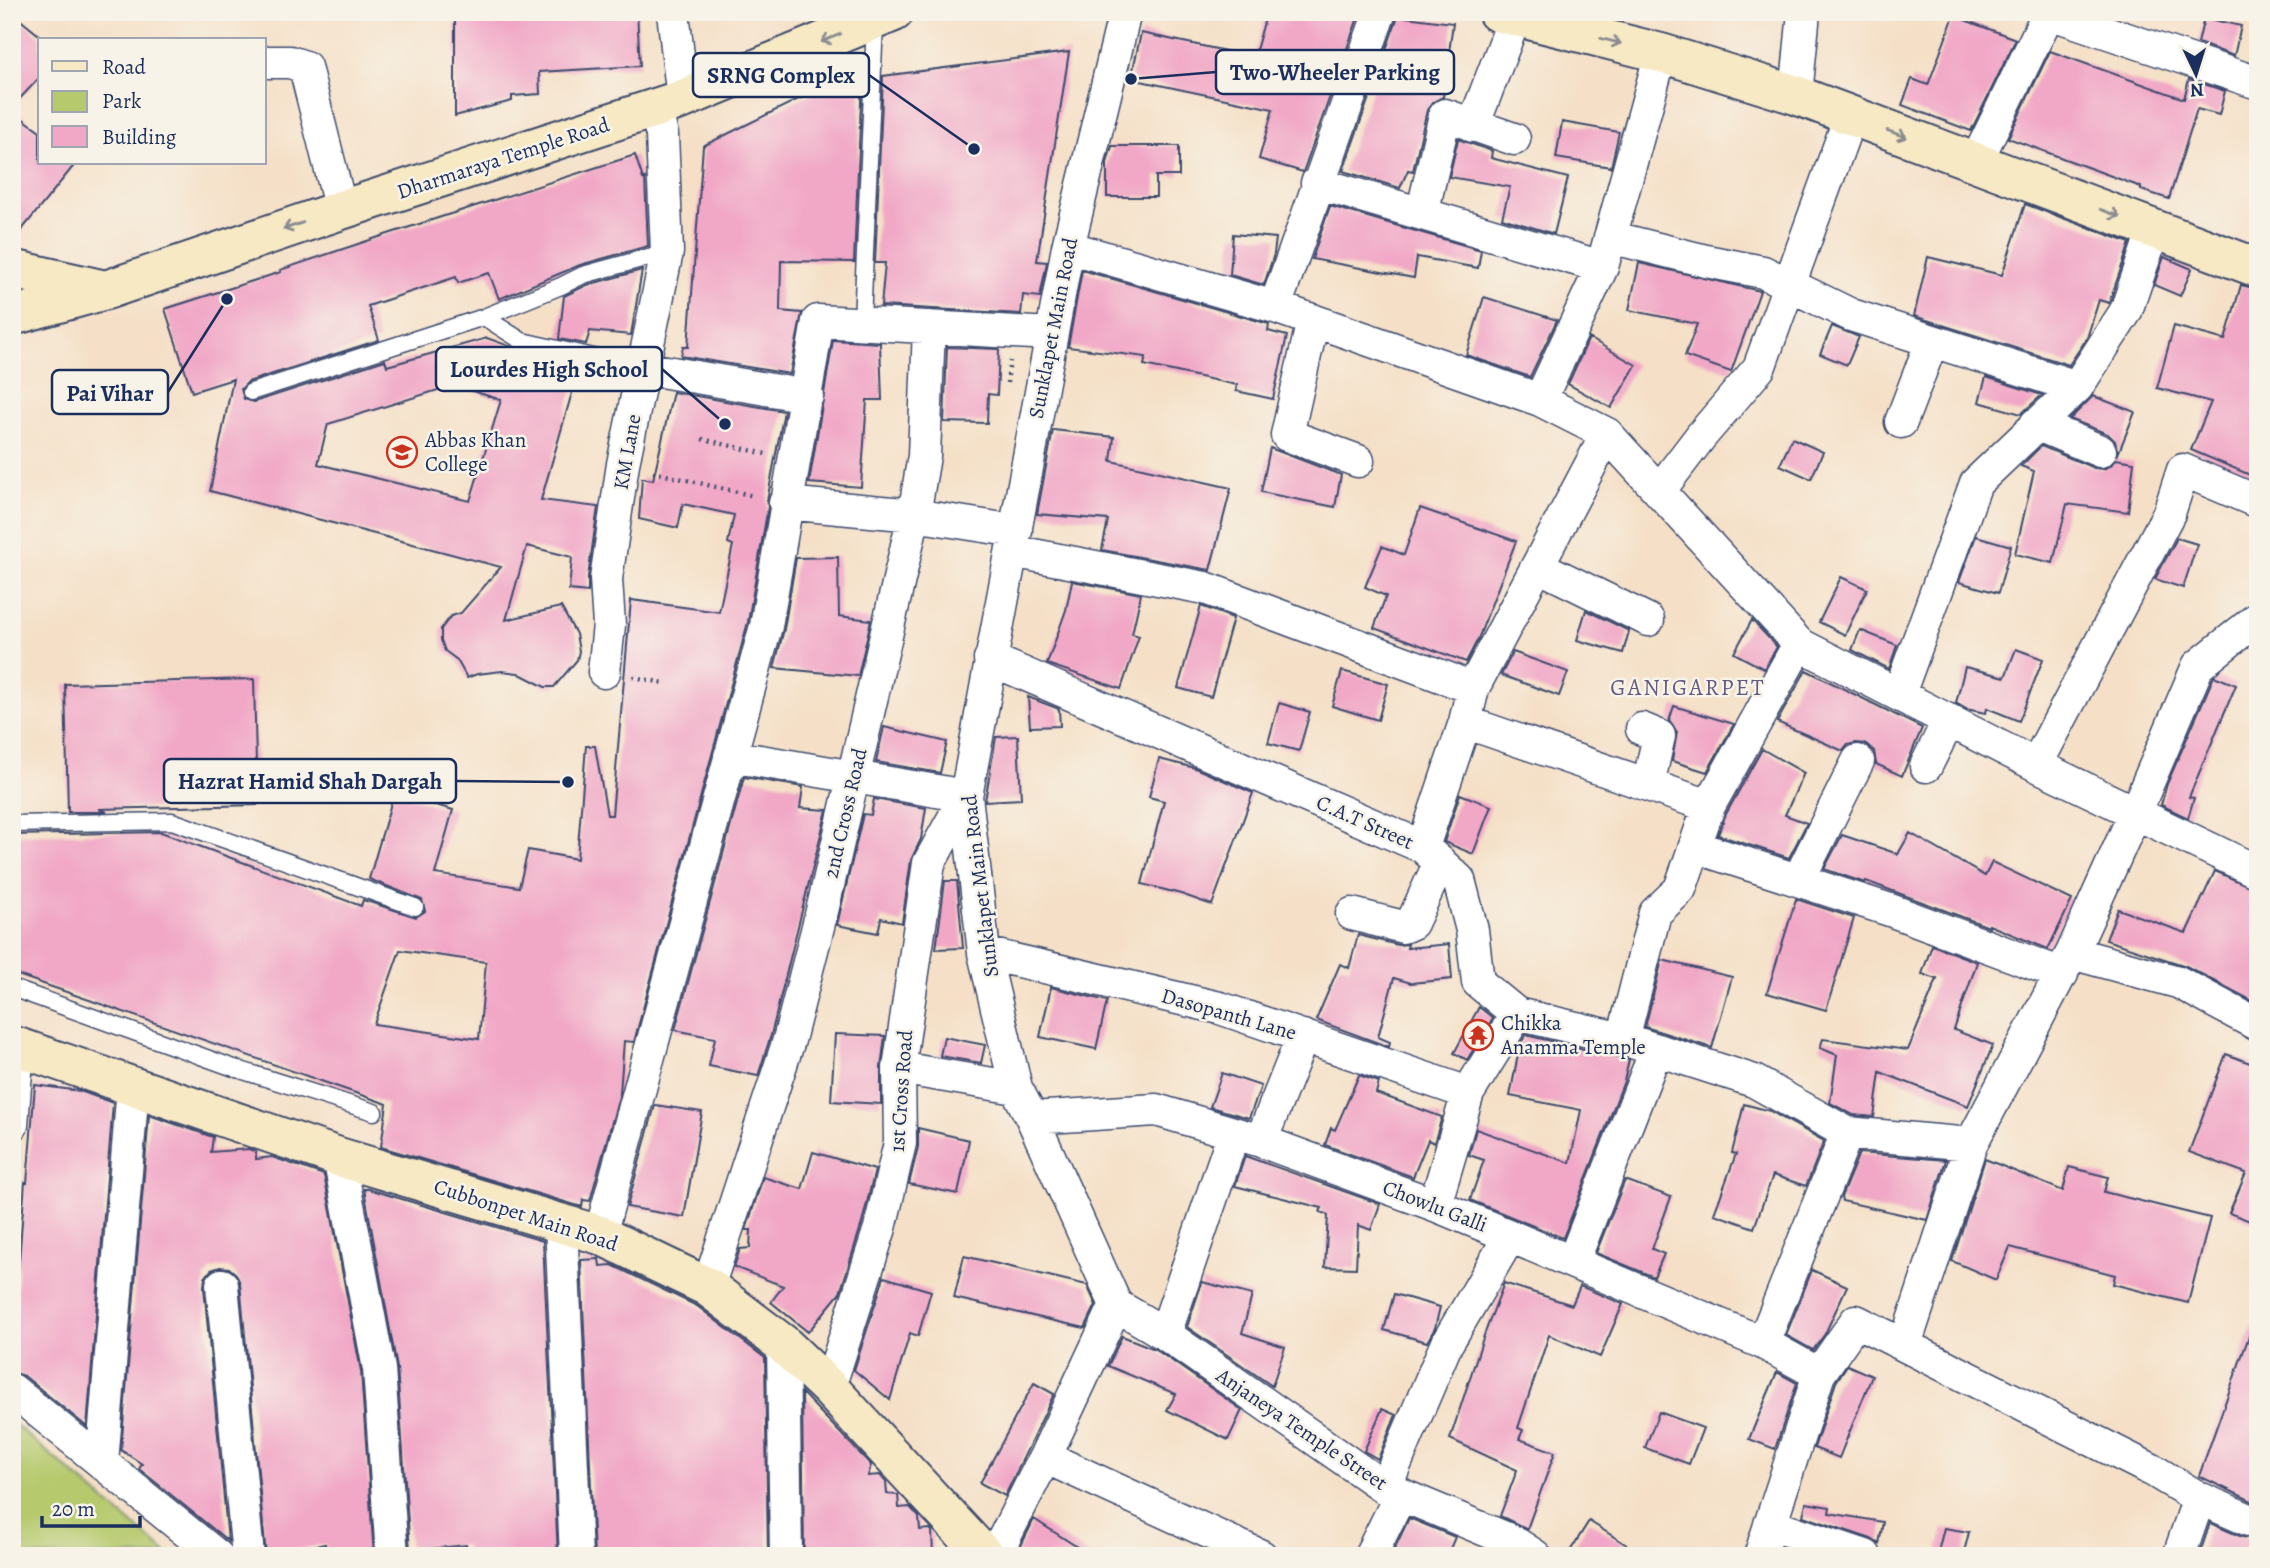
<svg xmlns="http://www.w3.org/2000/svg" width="2270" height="1568" viewBox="0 0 2270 1568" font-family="Alegreya,serif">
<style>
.green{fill:#b6c96d;stroke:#687c66;stroke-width:2}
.building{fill:#f1a7c6;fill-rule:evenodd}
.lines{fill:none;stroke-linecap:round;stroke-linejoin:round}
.lane-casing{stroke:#3c4a6e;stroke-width:19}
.street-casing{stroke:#3c4a6e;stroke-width:35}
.secondary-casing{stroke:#3c4a6e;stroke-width:42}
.path{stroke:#3c4a6e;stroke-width:4.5;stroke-dasharray:2 5;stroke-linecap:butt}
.lane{stroke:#fff;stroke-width:16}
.street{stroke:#fff;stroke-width:32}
.secondary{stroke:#f7e9c3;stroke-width:38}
.oneway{stroke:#898c90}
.labels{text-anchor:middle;stroke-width:5;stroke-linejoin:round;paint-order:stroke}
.street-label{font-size:21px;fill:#1b2f5e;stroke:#f7f3e8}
.poi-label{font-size:21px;fill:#1b2f5e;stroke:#f7f3e8;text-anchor:start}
.neighbourhood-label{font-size:23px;letter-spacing:2px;fill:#665982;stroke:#f7f3e8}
.leader{fill:none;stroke:#1b2f5e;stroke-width:2.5}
.callout-dot{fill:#1b2f5e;stroke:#f7f3e8;stroke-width:2.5}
.callout{fill:#f7f3e8;stroke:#1b2f5e;stroke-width:2.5}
.callout-label{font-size:23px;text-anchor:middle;font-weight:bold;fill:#1b2f5e}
</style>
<rect width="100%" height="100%" fill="#f7f3e8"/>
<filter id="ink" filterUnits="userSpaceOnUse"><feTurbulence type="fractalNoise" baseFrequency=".0143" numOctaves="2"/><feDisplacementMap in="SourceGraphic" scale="14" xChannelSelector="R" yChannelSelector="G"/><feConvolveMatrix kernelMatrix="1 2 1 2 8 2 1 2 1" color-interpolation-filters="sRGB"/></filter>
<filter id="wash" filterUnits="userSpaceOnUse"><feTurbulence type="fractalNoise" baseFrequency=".00686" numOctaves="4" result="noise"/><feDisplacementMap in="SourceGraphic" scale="28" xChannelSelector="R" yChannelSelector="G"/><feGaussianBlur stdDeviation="1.57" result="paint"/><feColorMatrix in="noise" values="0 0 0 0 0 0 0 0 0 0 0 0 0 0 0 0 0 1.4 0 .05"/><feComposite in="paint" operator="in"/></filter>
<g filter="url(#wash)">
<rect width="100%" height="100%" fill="#f5e0c7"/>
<path class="green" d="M12,1422l158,134h-158z"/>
<g id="blocks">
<path class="building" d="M523,12h114l3,54 -101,6 1,22 -28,2v5l-57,15v-99z
M1267,12h93l-57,160 -44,-13 14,-50 -142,-30 10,-46 113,24z
M12,13l28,23v41l-28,30z
M1398,16l55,7 -10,74 -10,5 -6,8 -14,61 -5,-1 -8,18 -57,-17z
M1954,16l62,23 -45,92 -69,-26 10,-26 16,6z
M2204,18l37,8 -7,30 -36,-13z
M2050,51l134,48 5,-20 36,12 -6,24 -22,-6 -28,90 -28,-9v-3l-133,-49z
M1069,52l-32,209 10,1 -7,35 -17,-2 -2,19 -140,-8 4,-43h-10l8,-187z
M860,69v10h2l-8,183 -73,-1 -1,50 22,2 -12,61 -109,-18 2,-9h5l15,-201z
M12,111l28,20v32h36l-64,79z
M1562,122l57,10 -8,35 -55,-9z
M1458,139l34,12 -1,7 77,20 -14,56 -52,-16 8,-31 -61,-10z
M1112,146h67v30h-23v21h-49v-34z
M635,155l8,24 2,-1 3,68 -68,19 -81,34 -10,-26 -31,10 -2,-6 -88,29 11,34 -131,42 -7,7 3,10 10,3 131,-42 2,6 100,-28 69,25 1,-3 23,5 -39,135 57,7 -10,70v15l-19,-2 3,-33 -45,-11 -21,74 55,-13 15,27 3,17 -2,9 -23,27h-9l-27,-14 -16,-2 -25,3 -10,4 -10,-18 -12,-9 -4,-11v-11l10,-13 10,-3 40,-46 -291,-76 23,-112 -41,13 -27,-83 116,-37 -1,-2 108,-36zM454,385l47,15 -31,101 -152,-37 10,-40z
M2025,204l105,39 -21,60 -10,-3 -12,38 -18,27 -155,-49 14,-59 74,18z
M1330,206l151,44 -3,18 -61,-11 -3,21 -102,-19z
M1233,234l43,4 -2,16 -10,31 -34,-10z
M2164,257l28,12 -12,27 -26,-11z
M1639,263l121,28 -29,81 -46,-16 12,-32 -68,-14z
M642,270l-11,65 -41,-4 -4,13 -27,-5 5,-43 23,-11z
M1082,270l187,54 -1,7 19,5 -14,63 -37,-8 1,-6 -93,-20 2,-8 -78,-10z
M2241,285l17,4v168l-8,18 -59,-25 20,-48 -54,-14 17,-62 51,14z
M1484,297l73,23 -27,57 -64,-22z
M1832,326l27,11 -12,28 -27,-11z
M1589,338l47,27 -25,43 -43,-24z
M833,340l47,3 2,57h-15l-6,87 -52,-4z
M947,347l52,2 -2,46 -9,-1 -1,29 -43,-1z
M1986,377l56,18 -21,19 -42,-12z
M673,392l111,19 -17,90 1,6 -20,115 -114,420 -10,-1 -4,52 -30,108 -7,-1 -1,7 -201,-60 6,-43 -375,-131v-138l149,-3 200,74 2,-6 53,17 9,-6 -3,-11 -53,-21 25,-86 59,17 -18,64 84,13 9,-37 49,9 9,-113h9l12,69h5l19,-215 88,12 14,-67 -5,-2 6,-28 -51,-11 -5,24 -39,-9 3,-41 11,2zM400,950l86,12 -7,77 -105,-15z
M2093,396l42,16 -17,42 -3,-13 -7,-7 -38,-15z
M1053,430l61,7 -3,24 120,27 -21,82 -108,-20 6,-30 -71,-6z
M1792,438l31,14 -12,27 -31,-14z
M2041,446l53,22 9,1 7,-3 6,-7 18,3 -6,50 -61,-8 -14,59 -38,-9 19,-83 -13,-5z
M1270,448l71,27 -6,32 -74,-15z
M1420,508l96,33 -38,98 -12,23 -92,-34 12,-32 -21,-9 17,-41 22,9z
M1976,536l35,10 -13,47 -39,-11z
M2177,538l20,6 -14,44 -28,-9z
M838,557l1,59 32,4 -13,56 -84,-8 10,-39 12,-71z
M1841,577l26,12 -22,46 -26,-13z
M1072,581l69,13 -9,40 7,2 -18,53 -74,-25 19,-54z
M1201,606l32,12 -22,79 -33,-9z
M1586,610l43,21 -6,22 -46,-13z
M1752,620l25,27 -13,22 -30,-16z
M1860,630l37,15 -8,24 -37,-19z
M2016,649l27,10 -24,62 -32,-13 -1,5 -20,-4 -10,-6 9,-36 40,10z
M1513,652l55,20 -9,24 -58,-21z
M1806,670l116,58 -20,48 -26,-12 -2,-13 -8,-7 -10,-1 -8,2 -5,6 -66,-29z
M1342,671l46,13 -10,36 -46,-14z
M2214,676l22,9 -47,112 5,1 -6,20 -27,-13 6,-21z
M254,679l3,126 -158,4 8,3h-39l-3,-128z
M1028,697l31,12 1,17 -30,1z
M1279,703l31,9 -11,39 -31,-8z
M1674,706l60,18 -27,48 -35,-11 5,-29 -8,-11z
M884,727l63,15 -7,31 -64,-11z
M1018,736l3,63 -36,2 11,-64z
M1762,749l42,24 -19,42 22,8 -18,35 -71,-23 8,-21z
M1159,759l36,9 58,25 -41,112 -31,-11 -39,-10 22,-83 -15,-4z
M744,777l59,10 -3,21 27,2 -56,225 -13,41 -49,-10 6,-28 -40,-8z
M1460,794l31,12 -18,48 -29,-12z
M874,799l52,9 -5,31 -10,21 -9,63 -21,-5 -3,15 -41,-8 26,-111 8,1z
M1910,833l75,43 7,-14 80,38 -24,49 -59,-24v2l-123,-46 -1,2 -41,-14 18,-34 56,19z
M2215,871l43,19v114l-72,-38 -80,-26 12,-31 68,24z
M945,881h12l6,67 -27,1z
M1796,899l58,19 -28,92 -59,-17z
M1358,935l40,10 10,-1 -1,4 42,-4 3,35 -41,4 -17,-5 -16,59 12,5 -1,5 -73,-27 24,-56 9,4z
M1932,945l45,17 -23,68 39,15 -25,61 -88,-34 -6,45 -21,-2 -23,-12 7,-48 -17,-7 3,-9 85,11 29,-71 -15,-5z
M1662,960l70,17 -20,71 -67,-21z
M1051,987l56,14 -11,48 -56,-12z
M1479,1007l14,11 -26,42 -13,-7z
M835,1034l50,2 -4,32v36l-50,-3z
M1526,1035l103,25 -5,21 -61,157 -93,-38 14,-40 -15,-5 7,-26 94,34 11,-53 -71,-14 10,-52z
M944,1037l41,8 -4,18 -41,-7z
M2226,1054l32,12v158l-29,-11 17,-40 -57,-21z
M1222,1073l39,13 -12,32 -39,-11z
M1359,1075l20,7 -3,11 66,24 -8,26 -6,-3 -15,37 -88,-32 6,-17 4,2z
M35,1085l45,6 33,12 -26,324 -63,-51 -12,-4v-57h3l10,-133 2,1z
M1744,1104l26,7 54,30 -18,45 -33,-11 -19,53 -40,-14 22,-60 -4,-1z
M655,1105l47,7 -18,105 -57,-10z
M149,1115l64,22 -2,15 38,-3 7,3v7l16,-2 52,18 37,196 13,185h-49v-12l-59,12 -26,-273 -4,-9 -7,-6 -9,-1 -9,3 -6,8 -1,9 24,254 -89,-72 3,-5 -21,-14z
M918,1128l51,12 -11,54 -49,-10 9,-37z
M813,1152l62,18 -13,53 -22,70 -32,39 -37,-30 12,-16 -49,-19 6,-18 10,-1 1,-18h-5l17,-53 39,12z
M1859,1153l87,7 -19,60 -85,-19 -1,-4z
M1245,1156l135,48 -9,26 -13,-5 -2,43 -31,-1 3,-52 -8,-3 2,-4 -87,-22z
M1985,1159l78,32 6,-24 39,10 -4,15 106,26 -22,85 -75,-19 2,-9 -105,-28 -14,33 -44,-19z
M1625,1180l46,17 -19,52 12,5 -10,23 -58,-24z
M364,1189h4l175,52 15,315h-91l-1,-11 -56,6 -13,-183z
M964,1256l123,29 9,20 -11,23 -131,-30z
M599,1259l1,7 12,-1 85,41 68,52 3,198h-174l-13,-296z
M1812,1270l35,16 -22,48 -12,16 -27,-15z
M884,1277l47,14 -13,45 -8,-3 -20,67 -36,-30z
M1202,1282l50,13 -10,38 43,14 -13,39 -85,-59z
M1504,1283l68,22 8,-19 43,18 -23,53 -51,-22 -31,93 5,2 -4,9 36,13 -28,77 -27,-13 17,-46 -67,-31 33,-101z
M1394,1294l46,13 -5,21 -8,14 -43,-12z
M2254,1322h4v182l-59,-28z
M1122,1336l33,13 87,61 -14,30 -61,-30 9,-16 -68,-28z
M1847,1365l25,11 -33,82 -25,-10 22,-66z
M1777,1372l20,11 -22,66 -26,-10z
M1034,1383l20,11 -49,102 -25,-13z
M802,1393l69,72 -3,11 12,-1 6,7 1,12 11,1 1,13 11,-1 9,10 1,13 10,-1 2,2 1,25h-129z
M1382,1409l14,6 -18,44 -14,-8z
M1659,1412l44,16 -14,36 -44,-16z
M1806,1503l24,4 -1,6 54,9 -4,22 -8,-5 -68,-23z
M1409,1518l46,19 -8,19h-56z
M1034,1519l57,37h-75z
M1589,1521l55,35h-77z
M2210,1523l32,14 8,1 8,-2v20h-59z
M1944,1528l25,4 -6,24h-26z"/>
</g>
</g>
<g filter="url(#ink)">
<use href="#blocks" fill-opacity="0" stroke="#3c4a6e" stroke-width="2"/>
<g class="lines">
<g class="lane-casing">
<path id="lane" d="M484,317l38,24 121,27
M862,322l13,-300
M251,392l233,-75 77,-31 22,-11 84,-23
M12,824l160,-3 243,86
M12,988l222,80 140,44"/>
</g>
<g class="street-casing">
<path id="street" d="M673,12l10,87
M2049,13l209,70
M264,62h26l15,5 36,143
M1796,95l8,-83
M1473,126l42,-109
M1976,162l73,-150
M1317,183l285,84
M1422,214l23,-99 69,24
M1610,237l96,24 57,11 88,43 226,72
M1068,247l207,60 265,93 67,34 192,210 237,121 222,107
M1275,307l105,-295
M1313,320l-26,115 71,26
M643,368l164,28
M1540,400l62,-133 59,-214
M1901,422l31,-81
M2036,424l64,27
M1659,491l42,-55 58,-68 91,-251
M785,503l129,12 102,16
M1012,551l193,37 268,100
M1538,566l110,54
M990,659l433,188 36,33 13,50 6,52 39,32 106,25 131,42 93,52
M604,672l5,-47 -3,-46 17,-115 44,-212 -5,-117 -7,-27
M1899,694l77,-211 101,-96 49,-76 28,-82
M1465,722l244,84
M1642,729l17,7 -11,49
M730,756l236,40 -37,67 -30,205 1,75 -20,85 -51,160
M2036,765l133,-252 14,-43 75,32
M1926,766l23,-46
M1423,847l42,-125 8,-34 134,-254
M1695,847l195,63 172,64
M1799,879l59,-118
M1352,914l51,13 9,-4 28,-61
M984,953l236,55 248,85
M2072,953l106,29 80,43
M1623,1039l32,-126 25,-24 29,-83 90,-162
M899,1068l117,20
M1032,1118l124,-8 105,31 174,64 75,31 253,107 56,31
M12,1125l6,-79
M1261,1141l42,-105
M339,1157l40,212 13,187
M1435,1205l33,-112 49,-79
M561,1224l15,332
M600,1235l166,-609 52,-305 233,13
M1573,1262l83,-212
M222,1285l26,271
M708,1287l81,-247 34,-133 91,-392 10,-59 5,-129
M1116,1305l49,29 220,154 127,53 23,15
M1165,1334l68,-199
M1763,1343l84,-210 124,11 101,-191 63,-140 63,-147 60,-48
M783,1344l3,212
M1905,1345l66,-201
M12,1390l205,166
M1045,1457l216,99
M102,1463l31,-376
M1385,1488l61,-143 64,-109
M1770,1524l95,32
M995,1556l50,-99 71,-152 -84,-187 -16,-30 -32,-135 -18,-157 102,-549 57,-235
M1370,1556l31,-62
M1760,1556l59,-182 37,-53 298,150 45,27 50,22
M2179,1556l20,-58"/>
</g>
<g class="secondary-casing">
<path id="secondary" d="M1497,12l164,41 135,42 462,173
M12,269l89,20
M12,316l94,-26 235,-80 342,-111 211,-87
M12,1045l327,112 261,78 108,52 75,57 46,44 156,168"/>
</g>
<path class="path" d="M1007,383l3,-22
M702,439l64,15
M653,472l101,24
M633,677l31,6"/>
<use href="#lane" class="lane"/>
<use href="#street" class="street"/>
<use href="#secondary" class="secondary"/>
</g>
<defs><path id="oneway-shaft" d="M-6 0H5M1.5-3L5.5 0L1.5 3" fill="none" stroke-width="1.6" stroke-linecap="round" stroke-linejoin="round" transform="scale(1.75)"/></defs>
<g class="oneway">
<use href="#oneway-shaft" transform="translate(831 38) rotate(158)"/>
<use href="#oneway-shaft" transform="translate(1611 41) rotate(14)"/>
<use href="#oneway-shaft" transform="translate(1897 134) rotate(20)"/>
<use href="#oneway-shaft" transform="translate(2110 213) rotate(20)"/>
<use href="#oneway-shaft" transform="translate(293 226) rotate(161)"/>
</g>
</g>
<defs>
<g id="university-ring" transform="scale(1.575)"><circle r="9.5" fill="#f7f3e8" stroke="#c8321e" stroke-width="1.5"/><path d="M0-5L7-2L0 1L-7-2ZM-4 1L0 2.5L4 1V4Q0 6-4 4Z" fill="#c8321e"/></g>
<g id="temple-ring" transform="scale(1.575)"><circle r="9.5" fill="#f7f3e8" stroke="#c8321e" stroke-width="1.5"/><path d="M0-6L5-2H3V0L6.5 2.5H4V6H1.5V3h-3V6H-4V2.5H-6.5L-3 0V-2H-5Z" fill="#c8321e"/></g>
</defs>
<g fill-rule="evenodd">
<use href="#university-ring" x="402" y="452"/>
<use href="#temple-ring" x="1478" y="1035"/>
</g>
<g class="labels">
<g class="street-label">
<text transform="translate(503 158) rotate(-18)" y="7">Dharmaraya Temple Road</text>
<text transform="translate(1053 328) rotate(-79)" y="7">Sunklapet Main Road</text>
<text transform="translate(627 452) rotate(-80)" y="7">KM Lane</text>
<text transform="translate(845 813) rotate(-77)" y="7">2nd Cross Road</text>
<text transform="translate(1365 822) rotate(24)" y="7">C.A.T Street</text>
<text transform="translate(980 886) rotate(-97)" y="7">Sunklapet Main Road</text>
<text transform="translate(1229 1014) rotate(16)" y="7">Dasopanth Lane</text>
<text transform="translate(901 1091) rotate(-86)" y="7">1st Cross Road</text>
<text transform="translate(1435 1206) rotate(21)" y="7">Chowlu Galli</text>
<text transform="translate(526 1215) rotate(18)" y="7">Cubbonpet Main Road</text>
<text transform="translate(1302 1429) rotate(34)" y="7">Anjaneya Temple Street</text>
</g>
<g class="poi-label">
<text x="425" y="447">Abbas Khan<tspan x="425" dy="24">College</tspan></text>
<text x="1501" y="1030">Chikka<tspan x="1501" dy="24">Anamma Temple</tspan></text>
</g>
<g class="neighbourhood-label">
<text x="1688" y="695">GANIGARPET</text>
</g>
</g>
<path class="leader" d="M1131 79L1216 72M974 149L869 75M725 424L662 369M227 299L168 392M568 782L456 781"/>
<g class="callout-dot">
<circle cx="1131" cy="79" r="7"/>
<circle cx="974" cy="149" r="7"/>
<circle cx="725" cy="424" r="7"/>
<circle cx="227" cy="299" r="7"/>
<circle cx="568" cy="782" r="7"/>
</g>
<g class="callout">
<rect x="1216" y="50" width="238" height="44" rx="7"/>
<rect x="693" y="53" width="176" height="44" rx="7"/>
<rect x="436" y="347" width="226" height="44" rx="7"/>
<rect x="52" y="370" width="116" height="44" rx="7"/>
<rect x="164" y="759" width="292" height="44" rx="7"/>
</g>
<g class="callout-label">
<text x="1335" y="80">Two-Wheeler Parking</text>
<text x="781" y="83">SRNG Complex</text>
<text x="549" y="377">Lourdes High School</text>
<text x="110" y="401">Pai Vihar</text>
<text x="310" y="789">Hazrat Hamid Shah Dargah</text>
</g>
<rect width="2270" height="1568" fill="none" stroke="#f7f3e8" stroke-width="42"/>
<rect x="38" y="38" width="228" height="126" fill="#f7f3e8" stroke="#9fa5b1" stroke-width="2"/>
<rect x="52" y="61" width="35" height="10" fill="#f7e9c3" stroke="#9fa5b1" stroke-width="2"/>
<text x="102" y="74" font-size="21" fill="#1b2f5e">Road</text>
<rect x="52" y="91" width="35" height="21" fill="#b6c96d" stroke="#9fa5b1" stroke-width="2"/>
<text x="102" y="108" font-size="21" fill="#1b2f5e">Park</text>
<rect x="52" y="126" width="35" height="21" fill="#f1a7c6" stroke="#9fa5b1" stroke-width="2"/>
<text x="102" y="144" font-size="21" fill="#1b2f5e">Building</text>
<g transform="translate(2196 74) rotate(176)" stroke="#f7f3e8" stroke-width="5" paint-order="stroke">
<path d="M0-5L12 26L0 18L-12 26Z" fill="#1b2f5e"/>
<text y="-10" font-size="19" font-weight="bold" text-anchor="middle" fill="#1b2f5e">N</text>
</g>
<path d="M42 1516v10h98v-10" fill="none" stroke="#1b2f5e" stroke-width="3.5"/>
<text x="52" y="1516" font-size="21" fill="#1b2f5e" stroke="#f7f3e8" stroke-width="5" paint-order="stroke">20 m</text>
</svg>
